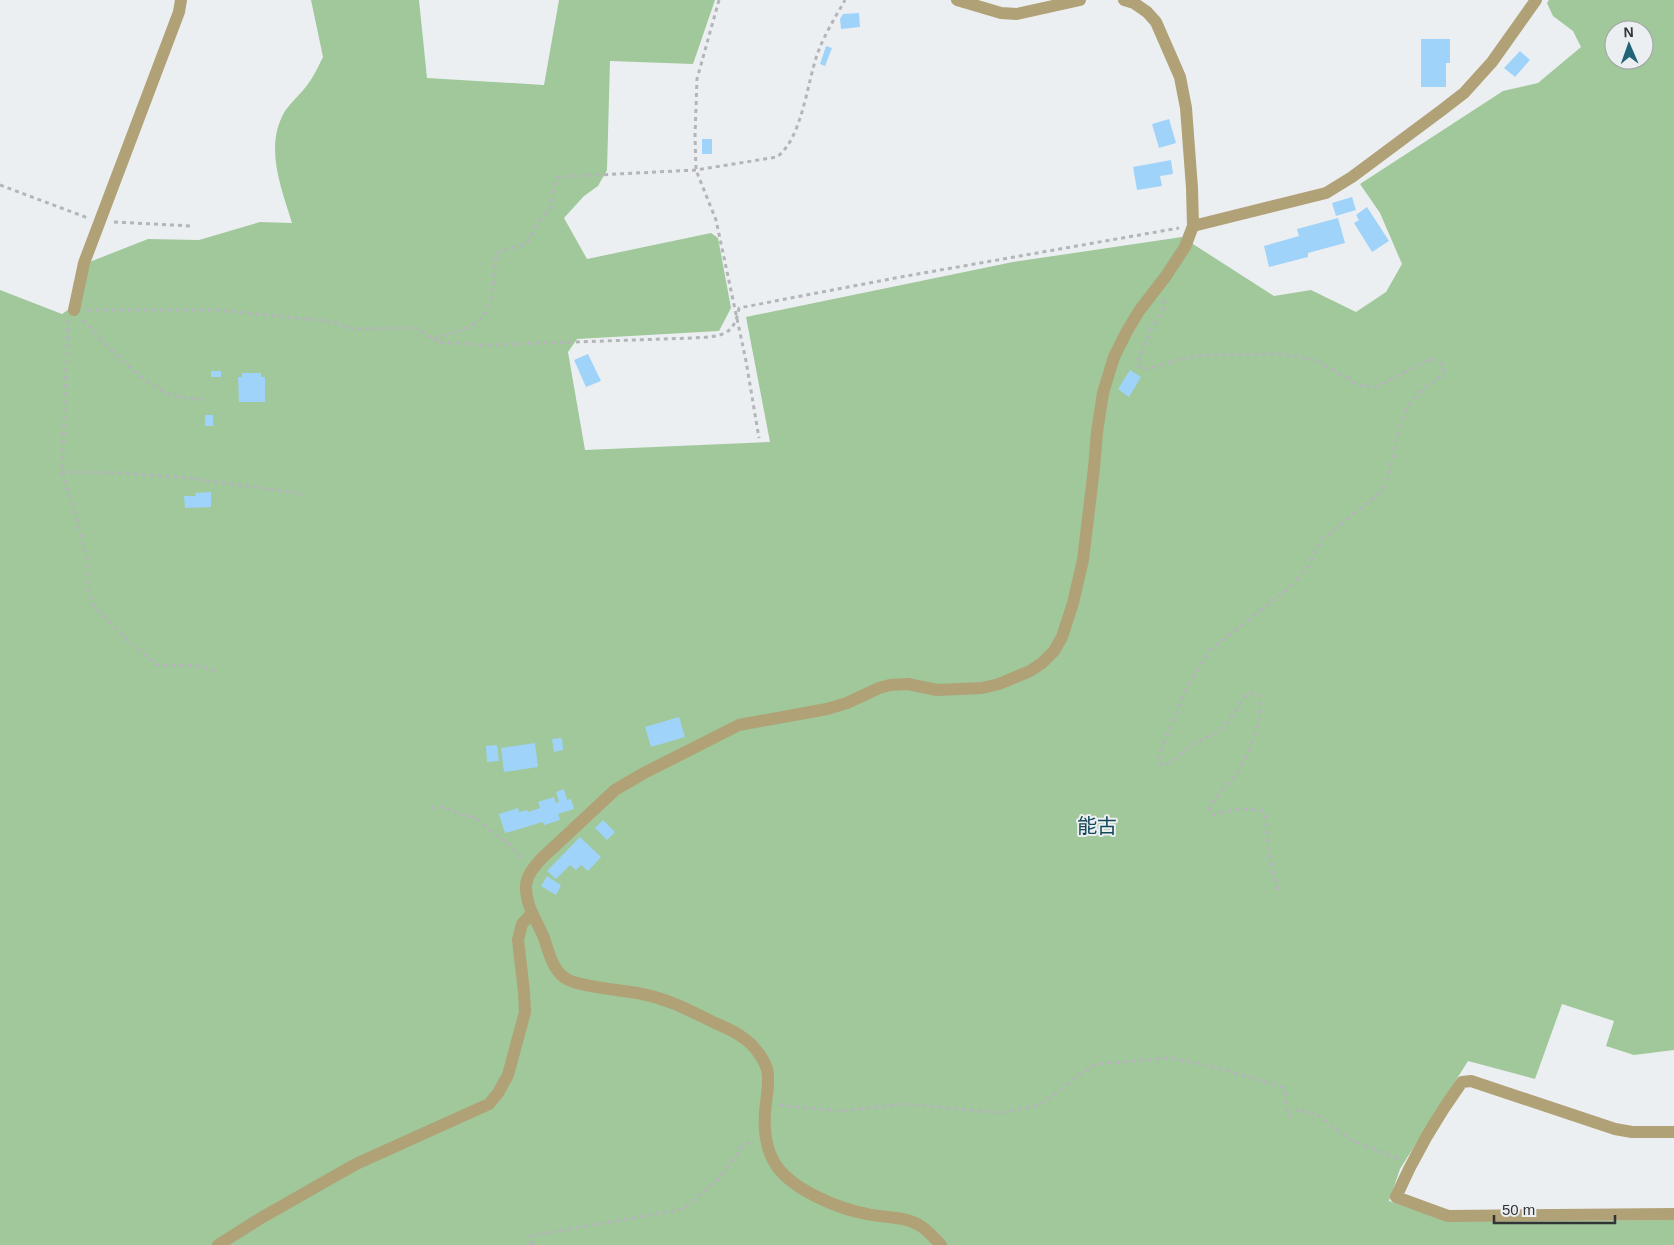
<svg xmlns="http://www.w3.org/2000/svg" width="1674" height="1245" viewBox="0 0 1674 1245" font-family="Arial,'Noto Sans JP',sans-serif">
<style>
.forest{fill:#a0c89a;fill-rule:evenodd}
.building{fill:#a0d3f9}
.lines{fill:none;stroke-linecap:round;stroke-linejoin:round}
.path{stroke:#b3b5b8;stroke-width:3;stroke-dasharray:4 4;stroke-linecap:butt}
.street{stroke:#b0a176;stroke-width:12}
.labels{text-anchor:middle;stroke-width:4;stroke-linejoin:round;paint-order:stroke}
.quarter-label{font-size:20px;fill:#144959;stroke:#eceff2}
</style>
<rect width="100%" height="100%" fill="#eceff2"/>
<path class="forest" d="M311,0h108l8,78 117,7 15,-85h156l-22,64 -83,-3 -3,109 -9,16 -14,10 -20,22 23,41 124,-26 7,5 13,70 -12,23 -142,8 -9,13 17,98 185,-8 -24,-125 267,-55 169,-25 92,59 37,-6 45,22 30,-20 16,-28 -22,-51 -20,-29 143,-93 35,-8 43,-36 -8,-16 -20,-15 -6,-13 2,-3h125v1050l-40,5 -28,-9 8,-25 -52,-17 -27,75 -67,-18 -68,108 -11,32 59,20 226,-1v25h-1674v-955l62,24 19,-13 6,-38 61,-24 51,1 61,-18 32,1c-11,-36 -28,-77 -7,-112 7,-10 16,-17 23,-27 6,-8 10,-17 15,-27zM1614,30h30v30h-30z"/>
<path class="building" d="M859,13l1,14 -19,2 -1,-10 3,-5z
M1421,39h29v24h-4v24h-25z
M826,46l6,2 -7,18 -5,-2z
M1520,51l10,9 -15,17 -11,-9z
M1169,119l7,24 -17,5 -7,-24z
M702,139h10v15h-10z
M1171,160l2,14 -13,2 2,10 -25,4 -4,-23z
M1352,197l4,13 -20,6 -4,-13z
M1367,207l22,34 -17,11 -18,-29 5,-3 -3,-5z
M1338,218l7,25 -37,10v4l-39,10 -5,-21 35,-10 -2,-7z
M588,354l13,27 -15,6 -12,-27z
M1130,370l11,7 -12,20 -11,-8z
M211,371h10v6h-10z
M242,373h19v4h4v25h-26l-1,-25h4z
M205,415h8v11h-8z
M211,492v15l-26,1 -1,-12h12l-1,-3z
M679,717l6,20 -34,10 -6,-20z
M562,738l1,12 -9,2 -2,-13z
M535,743l3,24 -34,5 -3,-24z
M497,745l2,16 -12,1 -1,-16z
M564,789l3,11 4,-1 3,10 -16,5 2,6 -16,5 -1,-3 -38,11 -6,-19 19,-6 1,4 8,-2 1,2 12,-4 -2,-6 16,-5 2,6 3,-1 -3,-10z
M603,820l12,12 -8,8 -12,-12z
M580,837l21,20 -13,14 -7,-6 -5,5 -6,-5 -14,14 -9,-8z
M547,876l14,9 -5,10 -15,-9z"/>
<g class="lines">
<path class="path" d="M719,0l-22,79 -2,57 1,34 20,50 30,141 13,77
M0,185l88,33
M114,222l77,4
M1163,300l2,3 -3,10 -10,14 -15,37 4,4 7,1 32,-10 25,-4 74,-1 16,2 22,5 32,18 7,6 20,2 54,-28c7,1 11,3 14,10l-1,5c-35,25 -40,35 -49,78 -4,15 -5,27 -13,40l-58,46 -15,28 -19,22 -79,62 -23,37 -26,63 -3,11 2,3 4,1 7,-3 22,-18 23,-11 12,-11 18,-27 4,-2 8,1c9,19 -11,65 -22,81 -9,12 -21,20 -27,34l4,6c14,-5 35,-8 49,-4l3,4 5,44 9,35
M87,310h129l111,11 27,8 62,-1 17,11c12,-4 26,-7 38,-13 25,-13 22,-46 25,-71l4,-4 23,-6 5,-4 8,-15 15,-20 3,-19 4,-10 138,-7 81,-13c25,-19 30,-73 40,-102 7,-20 18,-37 28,-55
M68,320l-6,152 14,44 12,48v25l5,16 36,37 28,23 43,1 15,5
M83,320c23,25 53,58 84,73 11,5 26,5 38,7
M433,339l4,3 48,3 208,-7c26,-2 41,0 46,-30l156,-30 284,-50
M62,472l58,1 69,5 114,16
M431,808l12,-1 22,9 10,1 21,18 16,11 11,14
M779,1105l59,6 68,-7 95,9 39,-8 50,-38 7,-3 74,-6 44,9 67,20c7,10 1,20 7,29l9,-7 21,7 32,24 50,20
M532,1245l-2,-9 153,-27 35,-30 24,-32 12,-7"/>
<path class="street" d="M957,0l44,13 16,1 63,-14
M1193,226l133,-33 26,-16 90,-67 22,-17 28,-31 44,-62
M74,310l10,-47 95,-251 2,-12
M1674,1132h-42l-17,-3 -144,-48 -9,1c-26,36 -48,74 -66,115l52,19 226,-2
M218,1245l43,-27 95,-54 133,-60 9,-11 10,-18 17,-63 -1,-20 -6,-52 4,-16 10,-11
M941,1245c-7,-7 -13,-15 -22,-20 -15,-9 -35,-7 -52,-11 -28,-5 -71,-23 -89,-46 -14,-19 -15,-43 -12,-65 1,-11 4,-23 1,-34 -4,-12 -14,-25 -25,-32 -8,-6 -18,-10 -27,-14 -24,-12 -47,-24 -73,-29 -18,-4 -65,-7 -77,-16 -13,-9 -16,-26 -21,-40 -7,-17 -19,-33 -18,-53 1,-10 8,-18 15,-26l74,-69 29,-17 95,-48 88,-16 20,-6 32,-15 11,-3 18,-1 29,6 45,-2 17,-4 31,-13 12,-8 12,-12 8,-14 11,-34 10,-43 11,-92 3,-36 6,-39 11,-36 13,-26 12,-20 27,-35 19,-29 8,-21 -1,-38 -6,-80 -6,-31 -24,-55 -9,-10 -13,-9 -10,-3"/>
</g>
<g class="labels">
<g class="quarter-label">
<text x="1097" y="833">能古</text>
</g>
</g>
<g transform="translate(1629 45) rotate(358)"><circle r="24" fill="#eceff2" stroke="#a2a4a6"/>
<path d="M0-4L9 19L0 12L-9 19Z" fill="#226477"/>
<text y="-8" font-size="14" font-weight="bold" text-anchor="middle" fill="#323334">N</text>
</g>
<path d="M1494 1215v8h121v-8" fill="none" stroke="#323334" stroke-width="2.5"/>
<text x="1502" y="1215" font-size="15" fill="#323334" stroke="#eceff2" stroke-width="4" paint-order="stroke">50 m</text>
</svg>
